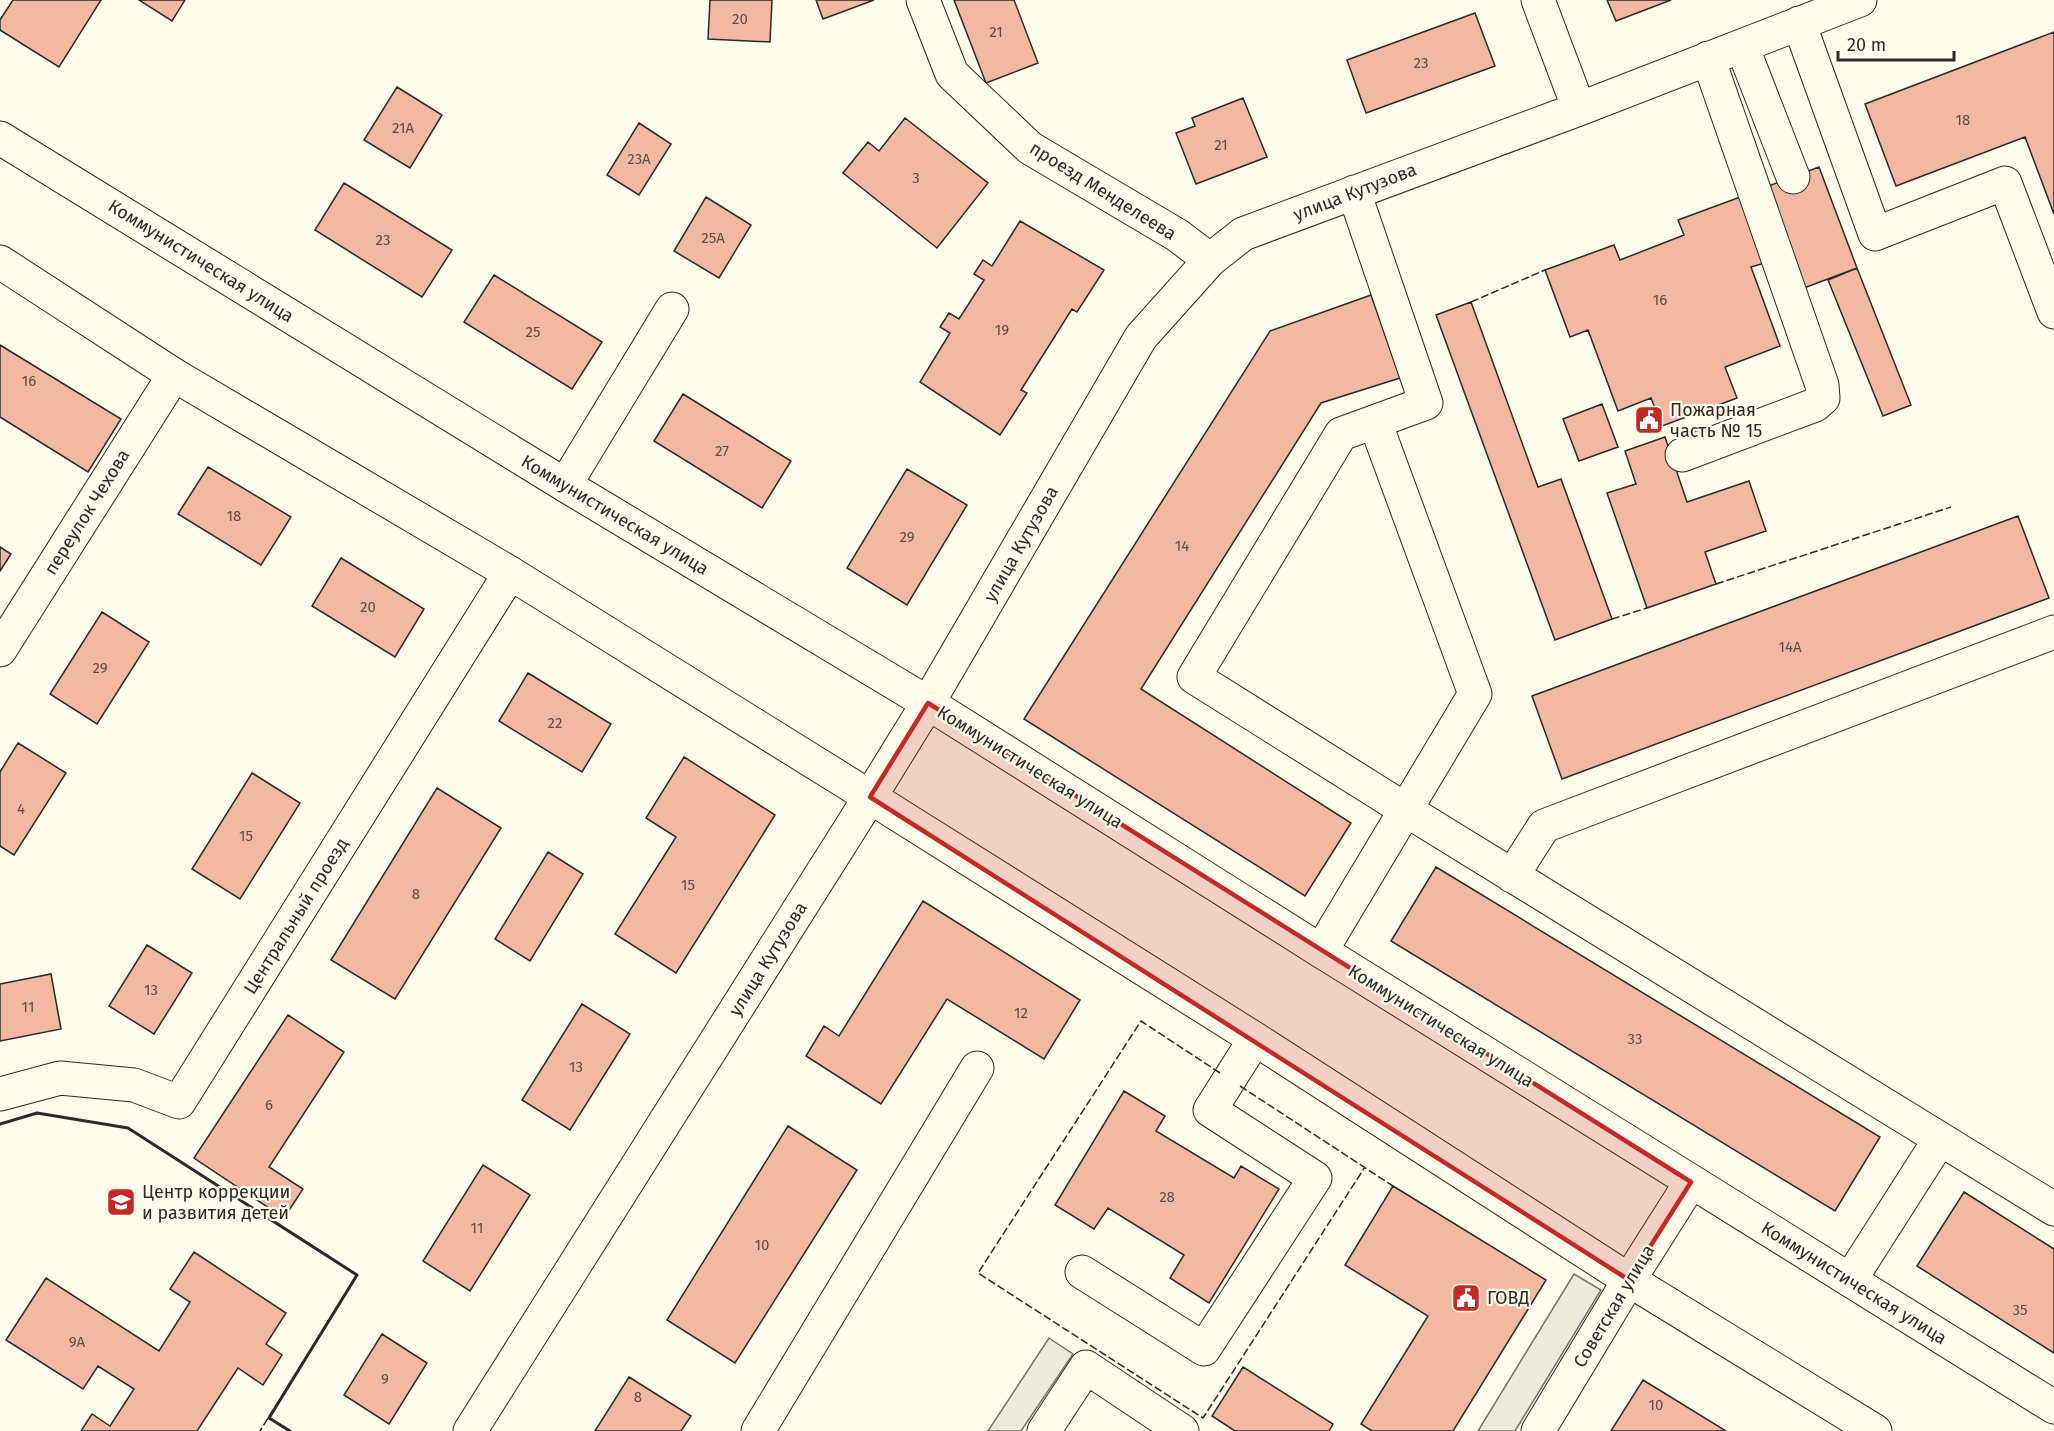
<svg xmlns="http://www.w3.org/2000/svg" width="2054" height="1431" viewBox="0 0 2054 1431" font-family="'Fira Sans',sans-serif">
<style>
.parking{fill:#eceadb;stroke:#74746e;stroke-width:1.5}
.building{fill:#f2b8a0;stroke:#2b2b2b;stroke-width:1.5}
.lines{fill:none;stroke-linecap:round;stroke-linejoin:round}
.minor-casing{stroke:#2b2b2b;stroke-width:35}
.major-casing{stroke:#2b2b2b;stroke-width:35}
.minor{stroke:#fdfbea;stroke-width:33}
.major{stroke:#fdfbea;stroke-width:33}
.fence{stroke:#2b2b2b;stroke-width:1.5;stroke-dasharray:8 3;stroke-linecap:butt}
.wall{stroke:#2b2b2b;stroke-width:3}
.marked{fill:#c62828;fill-opacity:0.2;stroke:#c62828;stroke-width:4.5;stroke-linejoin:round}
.labels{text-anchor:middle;stroke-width:4.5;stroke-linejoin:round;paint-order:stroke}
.number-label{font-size:15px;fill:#5d4e48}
.street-label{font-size:18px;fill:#2b2b2b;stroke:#fdfbea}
.poi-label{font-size:18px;fill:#2b2b2b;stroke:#fdfbea;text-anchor:start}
</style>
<rect width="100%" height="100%" fill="#fdfbea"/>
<path class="parking" d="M1574,1274l27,16 -86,141h-37z
M1049,1338l24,16 -52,77h-33z"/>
<path class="building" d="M13,0h88l-42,67 -59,-37v-10z
M139,0h46l-13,21z
M710,0h62l-2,42 -62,-3z
M816,0h58l-51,19z
M954,0h60l24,63 -52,20z
M1607,0h64l-55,21z
M1475,13l20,53 -129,47 -19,-53z
M2054,32v182l-29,-77 -129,49 -31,-82z
M397,87l45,28 -32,53 -46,-28z
M1243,98l24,59 -71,27 -20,-51 19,-7 -3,-8z
M905,118l83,65 -51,65 -94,-75 25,-31 11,9z
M639,123l32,21 -32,51 -32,-20z
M1819,167l38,101 -53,20 -38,-101z
M344,183l108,67 -30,47 -107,-67z
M1743,196l25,66 -17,5 29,79 -55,21 12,31 -75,28 -11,-28 -33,13 -30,-81 -18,7 -25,-67 69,-25 6,15 64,-25 -6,-15z
M706,197l45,28 -32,53 -45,-27z
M1020,221l84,49 -27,42 -5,-3 -51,81 6,3 -27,42 -80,-53 30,-49 -10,-6 9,-14 10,6 25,-39 -10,-6 9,-14 9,6z
M1857,268l54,137 -28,11 -55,-136z
M494,275l108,67 -30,47 -108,-67z
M1371,295l29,83 -79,25 -180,286 210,134 -46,73 -281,-177 246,-388z
M1471,302l67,185 23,-8 51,140 -57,21 -119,-325z
M0,345l121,74 -33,53 -88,-55z
M683,394l108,67 -29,47 -108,-67z
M1602,404l16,43 -39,14 -16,-42z
M1665,437l22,65 62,-21 17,50 -61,21 11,32 -69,24 -40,-115 29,-9 -11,-33z
M208,467l83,50 -30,48 -83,-51z
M907,469l60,36 -60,100 -60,-37z
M2018,516l31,82 -487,181 -30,-83z
M0,547l11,7 -11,17z
M341,558l83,51 -29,48 -83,-51z
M102,612l47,30 -52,82 -47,-30z
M528,673l83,51 -29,48 -83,-51z
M18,743l48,30 -52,82 -14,-9v-74z
M684,757l91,58 -99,158 -61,-39 61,-97 -30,-19z
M252,773l48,30 -60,96 -48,-30z
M437,788l64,40 -106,171 -64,-39z
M548,852l35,22 -53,87 -35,-22z
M1436,867l444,270 -45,74 -444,-270z
M923,901l157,99 -36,59 -97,-60 -66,105 -75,-48 18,-30 15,10z
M147,945l45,28 -38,61 -45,-28z
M51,974l10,55 -61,12v-57z
M582,1004l48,30 -60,96 -48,-30z
M288,1015l56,37 -75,115 34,22 -19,29 -90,-60z
M1124,1091l41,25 -9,15 78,47 7,-12 38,23 -70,114 -39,-25 14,-23 -76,-47 -14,21 -39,-24z
M788,1126l69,44 -122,193 -68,-43z
M483,1165l47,30 -60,96 -47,-30z
M1393,1186l153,94 -93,151h-81l-11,-7 67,-108 -83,-51z
M1964,1192l90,57v104l-137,-87z
M194,1252l92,61 -20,31 16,11 -19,30 -25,-17 -41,63h-116l11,-17 18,12 24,-37 -36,-23 -15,23 -77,-49 40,-62 113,73 31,-49 -20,-13z
M382,1334l45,29 -38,61 -45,-29z
M1243,1367l90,57 -4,7h-94l-23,-15z
M629,1377l62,39 -10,15h-86z
M1643,1380l83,51h-115z"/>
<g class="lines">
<g class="minor-casing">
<path id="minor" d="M923,0l29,74 78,74 147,87 33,25
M1538,0l41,109
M1799,23l76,211 130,-51 49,129
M1742,46l51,131
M1354,192l72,211 -85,31 -147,243 212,133 648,399
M1682,455l133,-50 8,-7 -1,-13 -114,-327
M565,485l107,-176
M0,650l174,-275
M928,703l213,-366 69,-77 33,-26 336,-125 281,-109
M1512,876l32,-50 510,-194
M1321,951l154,-257 -100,-272
M0,1094l60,-16 74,7 45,17 331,-529
M1082,1272l122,77 111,-171 -105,-68 45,-71
M1850,1280l90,-141
M470,1431l400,-634
M758,1431l219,-363
M1044,1431l42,-64 96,64
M1538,1431l91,-151 62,-98"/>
</g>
<g class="major-casing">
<path id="major" d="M0,138l565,347 363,218 393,248 733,456
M0,262l174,113 336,198 360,224 385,242 374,241 246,151
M870,797l58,-94"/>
</g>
<use href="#minor" class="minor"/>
<use href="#major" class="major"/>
<path class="fence" d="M1471,302l74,-32
M1716,584l235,-77
M1612,619l35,-11
M1220,1073l-79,-52 -163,252 225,145 162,-251
M1240,1086l153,100
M0,1124l37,-11 91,15 229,147 -97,156"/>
<path class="wall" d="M0,1124l37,-11 91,15 229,147 -88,143 21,13"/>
</g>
<path class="marked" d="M928,703l763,479 -62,98 -759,-483z"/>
<defs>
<g id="civic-square" transform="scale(1.5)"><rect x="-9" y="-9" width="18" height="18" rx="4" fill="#c62828" stroke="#fdfbea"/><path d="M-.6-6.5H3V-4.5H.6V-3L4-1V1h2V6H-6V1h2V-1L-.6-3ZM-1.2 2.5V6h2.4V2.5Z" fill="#fff"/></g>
<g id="school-square" transform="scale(1.5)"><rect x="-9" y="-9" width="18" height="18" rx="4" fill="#c62828" stroke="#fdfbea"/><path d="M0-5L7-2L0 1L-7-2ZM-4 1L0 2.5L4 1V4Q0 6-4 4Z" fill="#fff"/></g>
</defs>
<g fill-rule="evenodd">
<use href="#civic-square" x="1649" y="420"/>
<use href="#school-square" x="121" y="1202"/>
<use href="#civic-square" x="1466" y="1298"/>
</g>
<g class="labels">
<g class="number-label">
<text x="740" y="24">20</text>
<text x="996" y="37">21</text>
<text x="1421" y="68">23</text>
<text x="1963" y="125">18</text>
<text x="403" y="133">21А</text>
<text x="1221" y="150">21</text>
<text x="639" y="164">23А</text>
<text x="916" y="183">3</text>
<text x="713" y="243">25А</text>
<text x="383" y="245">23</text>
<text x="1660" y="305">16</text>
<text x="1002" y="335">19</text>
<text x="533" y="337">25</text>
<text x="29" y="386">16</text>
<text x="722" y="456">27</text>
<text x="234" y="521">18</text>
<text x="907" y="542">29</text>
<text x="1182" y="551">14</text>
<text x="368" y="612">20</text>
<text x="1790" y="652">14А</text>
<text x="100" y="673">29</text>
<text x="555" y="728">22</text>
<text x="21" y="814">4</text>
<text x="246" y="841">15</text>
<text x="688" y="890">15</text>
<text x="416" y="899">8</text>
<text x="151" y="995">13</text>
<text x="28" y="1012">11</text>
<text x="1021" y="1018">12</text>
<text x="1635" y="1044">33</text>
<text x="576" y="1072">13</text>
<text x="269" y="1110">6</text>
<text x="1167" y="1202">28</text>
<text x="477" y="1233">11</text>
<text x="762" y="1250">10</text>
<text x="2020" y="1315">35</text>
<text x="77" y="1347">9А</text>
<text x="385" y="1384">9</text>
<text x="638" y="1402">8</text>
<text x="1656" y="1410">10</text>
</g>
<g class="street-label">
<text transform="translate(1103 191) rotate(32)" y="6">проезд Менделеева</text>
<text transform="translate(1355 192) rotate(-21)" y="6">улица Кутузова</text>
<text transform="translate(201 261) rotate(32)" y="6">Коммунистическая улица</text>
<text transform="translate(87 512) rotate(-58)" y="6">переулок Чехова</text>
<text transform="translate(615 515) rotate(31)" y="6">Коммунистическая улица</text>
<text transform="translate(1021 544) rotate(-60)" y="6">улица Кутузова</text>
<text transform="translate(1030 767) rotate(32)" y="6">Коммунистическая улица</text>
<text transform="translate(296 916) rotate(-58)" y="6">Центральный проезд</text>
<text transform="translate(768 959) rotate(-58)" y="6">улица Кутузова</text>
<text transform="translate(1441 1026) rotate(32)" y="6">Коммунистическая улица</text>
<text transform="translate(1854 1283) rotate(32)" y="6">Коммунистическая улица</text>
<text transform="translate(1614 1306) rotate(-59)" y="6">Советская улица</text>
</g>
<g class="poi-label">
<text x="1670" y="416">Пожарная<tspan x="1670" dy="21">часть № 15</tspan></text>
<text x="142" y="1198">Центр коррекции<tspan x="142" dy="21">и развития детей</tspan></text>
<text x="1487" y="1304">ГОВД</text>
</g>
</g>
<path d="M1838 51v9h116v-9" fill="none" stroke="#2b2b2b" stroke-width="3"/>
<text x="1847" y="51" font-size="18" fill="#2b2b2b" stroke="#fdfbea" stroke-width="4.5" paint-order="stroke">20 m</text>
</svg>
